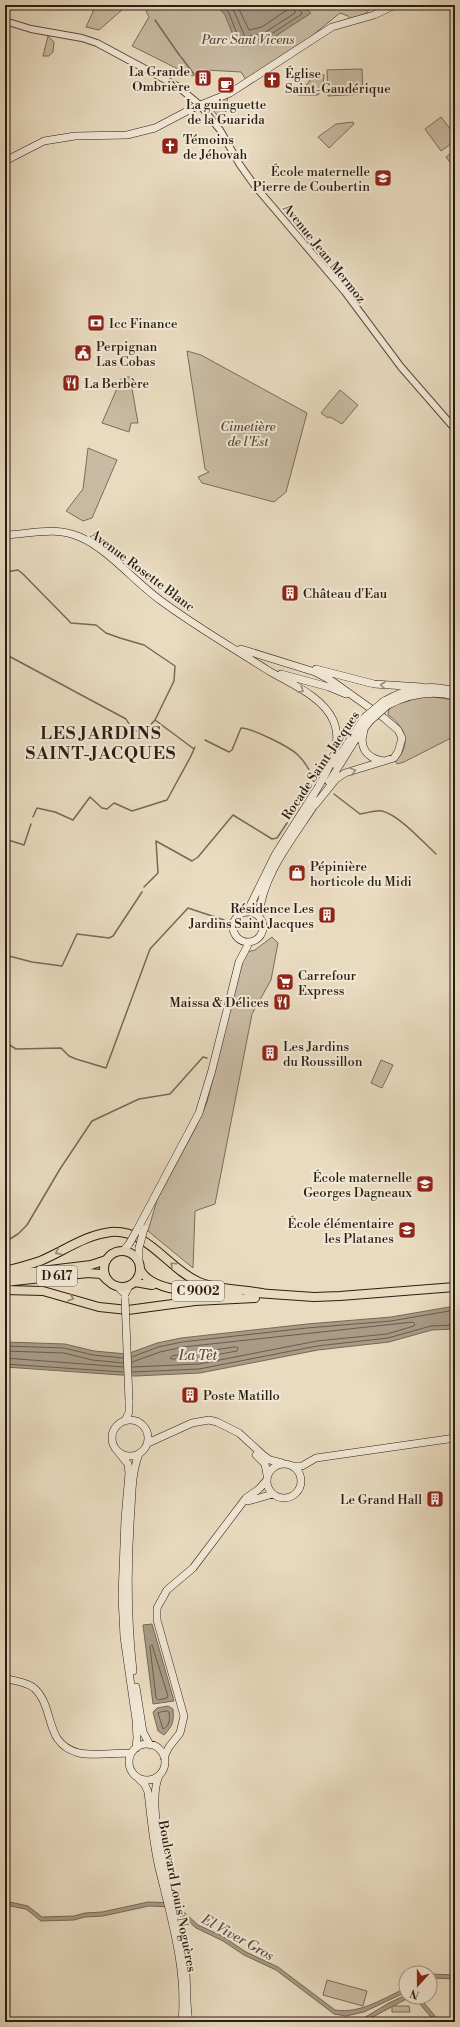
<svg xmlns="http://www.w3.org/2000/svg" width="460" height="2027" viewBox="0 0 460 2027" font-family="'Libre Bodoni',serif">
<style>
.green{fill:#c9bba3;stroke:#7a6c5b}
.water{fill:#a89a85;stroke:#766857}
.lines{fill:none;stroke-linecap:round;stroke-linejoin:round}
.shore{stroke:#695c4c;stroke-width:1}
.stream{stroke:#766857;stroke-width:1.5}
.tertiary-casing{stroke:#5a4c3e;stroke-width:8}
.secondary-casing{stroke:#2a1d13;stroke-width:8}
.primary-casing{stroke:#2a1d13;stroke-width:10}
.trunk-casing{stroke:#2a1d13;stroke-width:10}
.tertiary{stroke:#f1e8d6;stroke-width:6}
.secondary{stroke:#f1e8d6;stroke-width:7}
.primary{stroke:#e9dbc0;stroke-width:8}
.trunk{stroke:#e9dbc0;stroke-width:8}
.secondary-bridge-casing{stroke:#2a1d13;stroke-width:8;stroke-linecap:butt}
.secondary-bridge{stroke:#f1e8d6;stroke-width:7}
.oneway{stroke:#978d7e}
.oneway2{stroke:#938672}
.labels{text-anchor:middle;stroke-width:4;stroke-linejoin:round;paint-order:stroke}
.shield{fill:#f1e8d6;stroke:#665a4e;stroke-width:1}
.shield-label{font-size:12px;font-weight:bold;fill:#2a1d13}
.park-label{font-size:13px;font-style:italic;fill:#5a4c3e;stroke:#f1e8d6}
.poi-label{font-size:13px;fill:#2a1d13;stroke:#f1e8d6;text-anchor:start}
.street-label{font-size:13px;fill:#2a1d13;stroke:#f1e8d6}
.water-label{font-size:14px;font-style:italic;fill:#5c4f41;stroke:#f1e8d6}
.district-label{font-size:17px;font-weight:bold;letter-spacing:1px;fill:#2a1d13;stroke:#f1e8d6}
</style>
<rect width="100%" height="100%" fill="#e9dbc0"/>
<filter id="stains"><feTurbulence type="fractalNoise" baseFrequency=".005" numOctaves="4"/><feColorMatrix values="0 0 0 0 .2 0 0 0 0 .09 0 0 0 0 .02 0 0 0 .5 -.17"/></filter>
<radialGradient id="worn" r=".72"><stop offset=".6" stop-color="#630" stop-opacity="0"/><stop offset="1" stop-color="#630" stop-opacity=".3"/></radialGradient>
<path class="green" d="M96,5h24l3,4 -24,21 -13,-3z
M153,5h218l-4,8 -16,7 -3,-4 -8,-3 -32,26 -62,41 -5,-8 -36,-2 -13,6 -60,-30 17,-29 -3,-6z
M48,36l6,6 -1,10 -4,4h-6z
M362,69l1,25 -35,2 -1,-26z
M315,74l9,1 -1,11 -5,9h-20z
M228,96l-3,21 -2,3 -4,-2 -8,-11 2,-4z
M441,117l14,18v6l-14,10 -16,-22z
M353,122l1,2 -25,24 -11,-11 18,-13z
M455,150v19l-9,-12z
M187,351l14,4 106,58 -21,79 -12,10 -72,-19 -4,-6 11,-5 -4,-3z
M122,377h8l8,46h-7l-2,9 -27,-9z
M340,390l18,15 -16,19 -12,-7 -2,1 -7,-5z
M88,448l29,12 -25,58 -9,3 -17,-10 17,-22z
M427,696l28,4v36l-51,26 -7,2 -2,-3c17,-15 11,-34 -7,-46l1,-6 14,-8z
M272,937l6,6 -7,37 -19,34 -37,190 -20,7 -2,57 -45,-37 9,-31 39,-73 11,-25 36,-145 4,-5 8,-2z
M381,1060l12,5 -11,23 -11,-5z
M327,1980l40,11 -4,15 -40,-11z
M392,2006h17l1,6h-18z"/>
<path class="water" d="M216,5h85l10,8 -46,30 -3,-1 -19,4 -7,-4 -11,-27z
M455,1306v23l-23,1 -43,12 -71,8 -118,23 -65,3 -130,-9v-25l60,2 29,7 33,3 30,-11 24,-5 126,-14 84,-7z
M152,1624l22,77 -21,3 -10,-79z
M168,1706l5,3c1,12 0,17 -9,26l-6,-4 -5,-19 4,-4z
M5,1901l23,5 14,11 32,-1 11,-3 17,-1 46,-10 26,1 24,22 24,11 24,16 32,15 57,43c25,4 47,-11 69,-21l2,-1v4l-42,20 -18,4 -12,-2 -58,-44 -32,-15 -21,-14 -27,-13 -23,-21 -24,-1 -46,10 -18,1 -11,3 -33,1 -15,-12 -21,-4z
M431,1974l24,1v4l-23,-1 -2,2z
M406,1995v2h6c-15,5 -43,25 -55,25l32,-19z
M414,1997l6,1 20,24h-5z"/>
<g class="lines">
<path class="shore" d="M221,5l8,8 10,26 4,3 22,-4 37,-24 -3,-9
M228,5l6,6 11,26 19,-4 31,-20 -1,-8
M237,5l12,25 13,-3 25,-17 1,-5
M5,1346l59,2 29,7 30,3
M236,1347l2,1 -1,3 -39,7 -26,1 -2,-1 2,-2z
M5,1351l59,2 28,7 31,3
M132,1357l26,-10 24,-5 125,-14 84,-7 64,-11
M5,1358l118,9
M132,1362l28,-10 23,-5 230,-25 2,2 -1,2 -27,8 -70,7 -118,23 -67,3
M5,1364l118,8
M132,1372l67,-3 118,-23 71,-8 43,-12 24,-1
M152,1645l16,51 -1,2 -9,2 -2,-2 -6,-51z
M167,1711l2,1c1,7 1,14 -6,17l-5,-16z"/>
<path class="stream" d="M145,5l3,4
M155,20l25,36
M181,57l22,29
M5,572l13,-2 5,4 48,49 25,2 10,8 14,5 24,7 31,21 -1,15 -19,39 39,29 1,-2
M5,654l121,65c4,7 8,13 17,14l12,-13
M205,740l24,12 3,-2 9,-22c11,0 49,19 57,27 8,8 13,17 17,27
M334,794l26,20c7,-1 16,-4 22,-3 17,4 41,31 54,43
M33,817l4,-9 18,4 18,8 17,-23 12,11 5,1 7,-6 18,8 35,-11 24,-44 3,-7
M5,839l19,6 7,-21
M144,887l14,-14 -2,-32 36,20 6,-4 35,-42 39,24 5,-1 18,-27
M5,955l27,7 30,4 15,-32 32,4 4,-2 29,-44
M5,1042l11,7 45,-1 8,8 7,3 30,9 44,-119 38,-41 36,12
M5,1242l13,-8 9,-9 33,-56 32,-48 47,-22 31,-5 33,-37 4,1"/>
<g class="tertiary-casing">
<path id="tertiary" d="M5,21l26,8 51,9 15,5 80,43 23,19 20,25 20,35 15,21 90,106 56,75 54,62"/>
</g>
<g class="secondary-casing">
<path id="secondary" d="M5,161l39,-20 31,-5 52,-1 28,-7 38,-20 37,-15 102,-66 42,-12 21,-10
M5,535c26,-1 50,-9 75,2 28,12 55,45 80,63 35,26 73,48 109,71 22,13 53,25 64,49 12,27 -7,53 -20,76
M241,649l74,23 17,9 52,37 14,12 4,8 -4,14 -4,6 -49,15 -9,6 -21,26
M316,669l58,15 48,3
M281,674l48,13 17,7
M384,701c24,-13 45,-17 71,-10
M388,705c22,-11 43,-15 67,-9
M364,731c-6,17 4,28 20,30
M334,764l31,-47
M329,782l25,-40 16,-21
M233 927a15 15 0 1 1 30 0a15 15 0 1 1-30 0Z
M247,912l28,-57 40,-63
M259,916c3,-42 36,-80 58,-115
M137,1230l62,-117 13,-43 27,-108 10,-19
M123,1251l6,-7
M139,1261v-13
M117,1286l8,8
M125,1294l4,-8
M112 1438a18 18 0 1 1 36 0a18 18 0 1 1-36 0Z
M125,1421l4,-9v-11
M148,1443l44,-20 17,-3 8,2 22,11 24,22 7,5 12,3
M119,1453l9,11 1,9 -4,46 -3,77 2,41 12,83 1,18 -1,10
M256,1455l9,9 2,11
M267 1481a17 17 0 1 1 34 0a17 17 0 1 1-34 0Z
M293,1466h9l14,-8 139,-20
M248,1501l25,-7
M133,1671c-6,-54 -6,-108 -2,-162 1,-19 1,-37 8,-55
M5,1678c8,3 22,4 29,10 22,20 9,56 45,65 12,3 39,0 52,0
M136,1687l7,45 7,13
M129 1762a18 18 0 1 1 36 0a18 18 0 1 1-36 0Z
M164,1757l5,-10 11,-14 4,-17 -27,-96v-12l10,-18 26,-22 53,-70 13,-9 7,-8
M159,1776c-16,36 19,134 25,176 4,23 1,47 5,70
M138,1778l7,7 3,7c3,25 5,51 11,76 12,50 28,101 23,154"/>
</g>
<g class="primary-casing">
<path id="primary" d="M104 1269a18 18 0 1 1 36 0a18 18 0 1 1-36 0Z
M140,1269c12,27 74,23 98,24
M135,1282l17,3
M256,1293l58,4 26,-1 115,-9"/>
</g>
<g class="trunk-casing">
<path id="trunk" d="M5,1271c12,-3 24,-6 35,-10 24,-10 45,-26 71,-29 37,-3 57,37 88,50 19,8 43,7 63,11
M8,1275l83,-10 15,-5
M5,1282l83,-9 13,1 6,6
M5,1290l38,1 56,16 29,3 67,-9 60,-3"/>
</g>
<use href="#tertiary" class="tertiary"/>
<use href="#secondary" class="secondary"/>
<use href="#primary" class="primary"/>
<use href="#trunk" class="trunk"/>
<g class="secondary-bridge-casing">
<path id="secondary-bridge" d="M365,717l19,-16
M370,721l18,-16
M129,1244l8,-14
M139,1248l5,-19
M125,1298l4,103"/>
</g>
<use href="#secondary-bridge" class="secondary-bridge"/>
</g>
<defs><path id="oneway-chevron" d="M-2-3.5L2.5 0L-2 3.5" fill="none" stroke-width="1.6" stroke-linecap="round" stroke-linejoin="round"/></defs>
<g class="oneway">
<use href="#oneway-chevron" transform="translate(383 685) rotate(-174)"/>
<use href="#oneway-chevron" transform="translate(301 690) rotate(31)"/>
<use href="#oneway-chevron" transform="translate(353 771) rotate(-15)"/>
</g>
<g class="oneway2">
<use href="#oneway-chevron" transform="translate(58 1252) rotate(154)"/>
<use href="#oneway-chevron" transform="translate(173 1265) rotate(-137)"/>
<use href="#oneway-chevron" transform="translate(71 1298) rotate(18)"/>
</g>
<defs>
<g id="building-square" transform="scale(0.9)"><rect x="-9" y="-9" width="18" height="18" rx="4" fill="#8f2418" stroke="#f1e8d6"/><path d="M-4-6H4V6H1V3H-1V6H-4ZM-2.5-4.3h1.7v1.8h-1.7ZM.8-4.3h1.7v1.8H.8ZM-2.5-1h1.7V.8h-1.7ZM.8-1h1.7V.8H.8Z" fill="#fff"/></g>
<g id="church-square" transform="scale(0.9)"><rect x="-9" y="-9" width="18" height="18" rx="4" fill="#8f2418" stroke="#f1e8d6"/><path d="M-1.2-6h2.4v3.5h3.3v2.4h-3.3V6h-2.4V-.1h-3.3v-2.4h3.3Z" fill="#fff"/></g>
<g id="cafe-square" transform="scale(0.9)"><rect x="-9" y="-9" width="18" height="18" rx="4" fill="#8f2418" stroke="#f1e8d6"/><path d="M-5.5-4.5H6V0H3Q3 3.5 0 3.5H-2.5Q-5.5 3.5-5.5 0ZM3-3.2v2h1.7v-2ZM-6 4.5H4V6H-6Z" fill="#fff"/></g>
<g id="school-square" transform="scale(0.9)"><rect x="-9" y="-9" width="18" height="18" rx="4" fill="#8f2418" stroke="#f1e8d6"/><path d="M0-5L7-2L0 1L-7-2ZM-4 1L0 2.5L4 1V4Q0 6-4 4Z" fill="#fff"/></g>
<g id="bank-square" transform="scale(0.9)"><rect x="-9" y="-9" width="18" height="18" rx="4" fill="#8f2418" stroke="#f1e8d6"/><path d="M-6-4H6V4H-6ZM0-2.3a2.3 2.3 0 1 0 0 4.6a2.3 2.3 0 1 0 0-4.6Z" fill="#fff"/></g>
<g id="civic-square" transform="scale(0.9)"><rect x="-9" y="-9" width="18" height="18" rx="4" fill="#8f2418" stroke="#f1e8d6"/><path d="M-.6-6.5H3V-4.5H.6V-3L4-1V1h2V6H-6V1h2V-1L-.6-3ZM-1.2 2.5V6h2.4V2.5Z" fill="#fff"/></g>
<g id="restaurant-square" transform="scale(0.9)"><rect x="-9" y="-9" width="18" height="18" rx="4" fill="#8f2418" stroke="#f1e8d6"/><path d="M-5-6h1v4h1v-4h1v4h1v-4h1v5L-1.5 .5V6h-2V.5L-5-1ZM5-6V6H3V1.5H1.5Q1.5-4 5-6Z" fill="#fff"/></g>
<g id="shop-square" transform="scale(0.9)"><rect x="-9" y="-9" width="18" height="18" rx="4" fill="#8f2418" stroke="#f1e8d6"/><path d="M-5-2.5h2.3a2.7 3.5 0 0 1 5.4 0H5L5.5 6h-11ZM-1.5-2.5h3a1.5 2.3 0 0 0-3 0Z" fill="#fff"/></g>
<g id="supermarket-square" transform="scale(0.9)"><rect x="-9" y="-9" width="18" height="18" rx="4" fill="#8f2418" stroke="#f1e8d6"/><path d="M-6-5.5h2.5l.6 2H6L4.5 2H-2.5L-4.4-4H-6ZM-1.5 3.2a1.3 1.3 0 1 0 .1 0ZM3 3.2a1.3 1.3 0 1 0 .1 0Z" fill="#fff"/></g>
</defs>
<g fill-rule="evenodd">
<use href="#building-square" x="203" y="78"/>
<use href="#church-square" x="272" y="80"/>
<use href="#cafe-square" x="226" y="85"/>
<use href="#church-square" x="170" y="146"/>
<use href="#school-square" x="383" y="178"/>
<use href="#bank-square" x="96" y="323"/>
<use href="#civic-square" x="83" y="353"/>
<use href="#restaurant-square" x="71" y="383"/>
<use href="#building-square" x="290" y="593"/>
<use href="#shop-square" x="297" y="873"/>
<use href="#building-square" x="327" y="915"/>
<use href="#supermarket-square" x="285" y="982"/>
<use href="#restaurant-square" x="282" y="1002"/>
<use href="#building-square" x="270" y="1053"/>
<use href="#school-square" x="425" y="1184"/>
<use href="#school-square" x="407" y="1230"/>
<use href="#building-square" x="190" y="1395"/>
<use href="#building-square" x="435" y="1499"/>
</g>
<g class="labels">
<g class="shield">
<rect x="37" y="1266" width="40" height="20" rx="3"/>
<rect x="172" y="1281" width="52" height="20" rx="3"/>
</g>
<g class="shield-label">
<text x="57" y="1280">D 617</text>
<text x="198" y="1295">C 9002</text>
</g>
<g class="park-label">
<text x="248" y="44">Parc Sant Vicens</text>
<text x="248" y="431">Cimetière<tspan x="248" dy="15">de l'Est</tspan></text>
</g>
<g class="poi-label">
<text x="190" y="76" text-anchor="end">La Grande<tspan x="190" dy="15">Ombrière</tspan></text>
<text x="285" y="78">Église<tspan x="285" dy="15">Saint-Gaudérique</tspan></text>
<text x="226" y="109" text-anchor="middle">La guinguette<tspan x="226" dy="15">de la Guarida</tspan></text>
<text x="183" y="144">Témoins<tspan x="183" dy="15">de Jéhovah</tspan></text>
<text x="370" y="176" text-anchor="end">École maternelle<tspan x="370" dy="15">Pierre de Coubertin</tspan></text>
<text x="109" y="328">Icc Finance</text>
<text x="96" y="351">Perpignan<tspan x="96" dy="15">Las Cobas</tspan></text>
<text x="84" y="388">La Berbère</text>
<text x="303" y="598">Château d'Eau</text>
<text x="310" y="871">Pépinière<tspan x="310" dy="15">horticole du Midi</tspan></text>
<text x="314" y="913" text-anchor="end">Résidence Les<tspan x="314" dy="15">Jardins Saint Jacques</tspan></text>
<text x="298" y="980">Carrefour<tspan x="298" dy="15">Express</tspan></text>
<text x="269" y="1007" text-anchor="end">Maissa &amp; Délices</text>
<text x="283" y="1051">Les Jardins<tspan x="283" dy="15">du Roussillon</tspan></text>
<text x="412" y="1182" text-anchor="end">École maternelle<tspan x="412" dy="15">Georges Dagneaux</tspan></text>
<text x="394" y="1228" text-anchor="end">École élémentaire<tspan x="394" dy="15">les Platanes</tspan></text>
<text x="203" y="1400">Poste Matillo</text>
<text x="422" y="1504" text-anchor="end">Le Grand Hall</text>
</g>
<g class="street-label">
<text transform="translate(325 253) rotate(51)" y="5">Avenue Jean Mermoz</text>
<text transform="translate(143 570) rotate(37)" y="5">Avenue Rosette Blanc</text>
<text transform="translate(320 765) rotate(-56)" y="5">Rocade Saint-Jacques</text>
<text transform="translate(178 1896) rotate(79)" y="5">Boulevard Louis Noguères</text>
</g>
<g class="water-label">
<text x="198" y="1360">La Têt</text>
<text transform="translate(238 1937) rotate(29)" y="5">El Viver Gros</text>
</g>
<g class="district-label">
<text x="101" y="739">LES JARDINS<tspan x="101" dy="20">SAINT-JACQUES</tspan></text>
</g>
</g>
<rect width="460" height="2027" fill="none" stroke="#e9dbc0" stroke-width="20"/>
<rect x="6" y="6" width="448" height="2015" fill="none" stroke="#2a1d13" stroke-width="2"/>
<rect x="10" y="10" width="440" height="2007" fill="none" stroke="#2a1d13"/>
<g transform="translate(418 1985) rotate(201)"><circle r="19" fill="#f1e8d6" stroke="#a19788"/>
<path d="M0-3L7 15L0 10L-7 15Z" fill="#8f2418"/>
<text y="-6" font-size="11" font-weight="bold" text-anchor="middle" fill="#2a1d13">N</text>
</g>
<rect width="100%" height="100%" filter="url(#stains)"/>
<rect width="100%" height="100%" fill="url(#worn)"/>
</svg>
